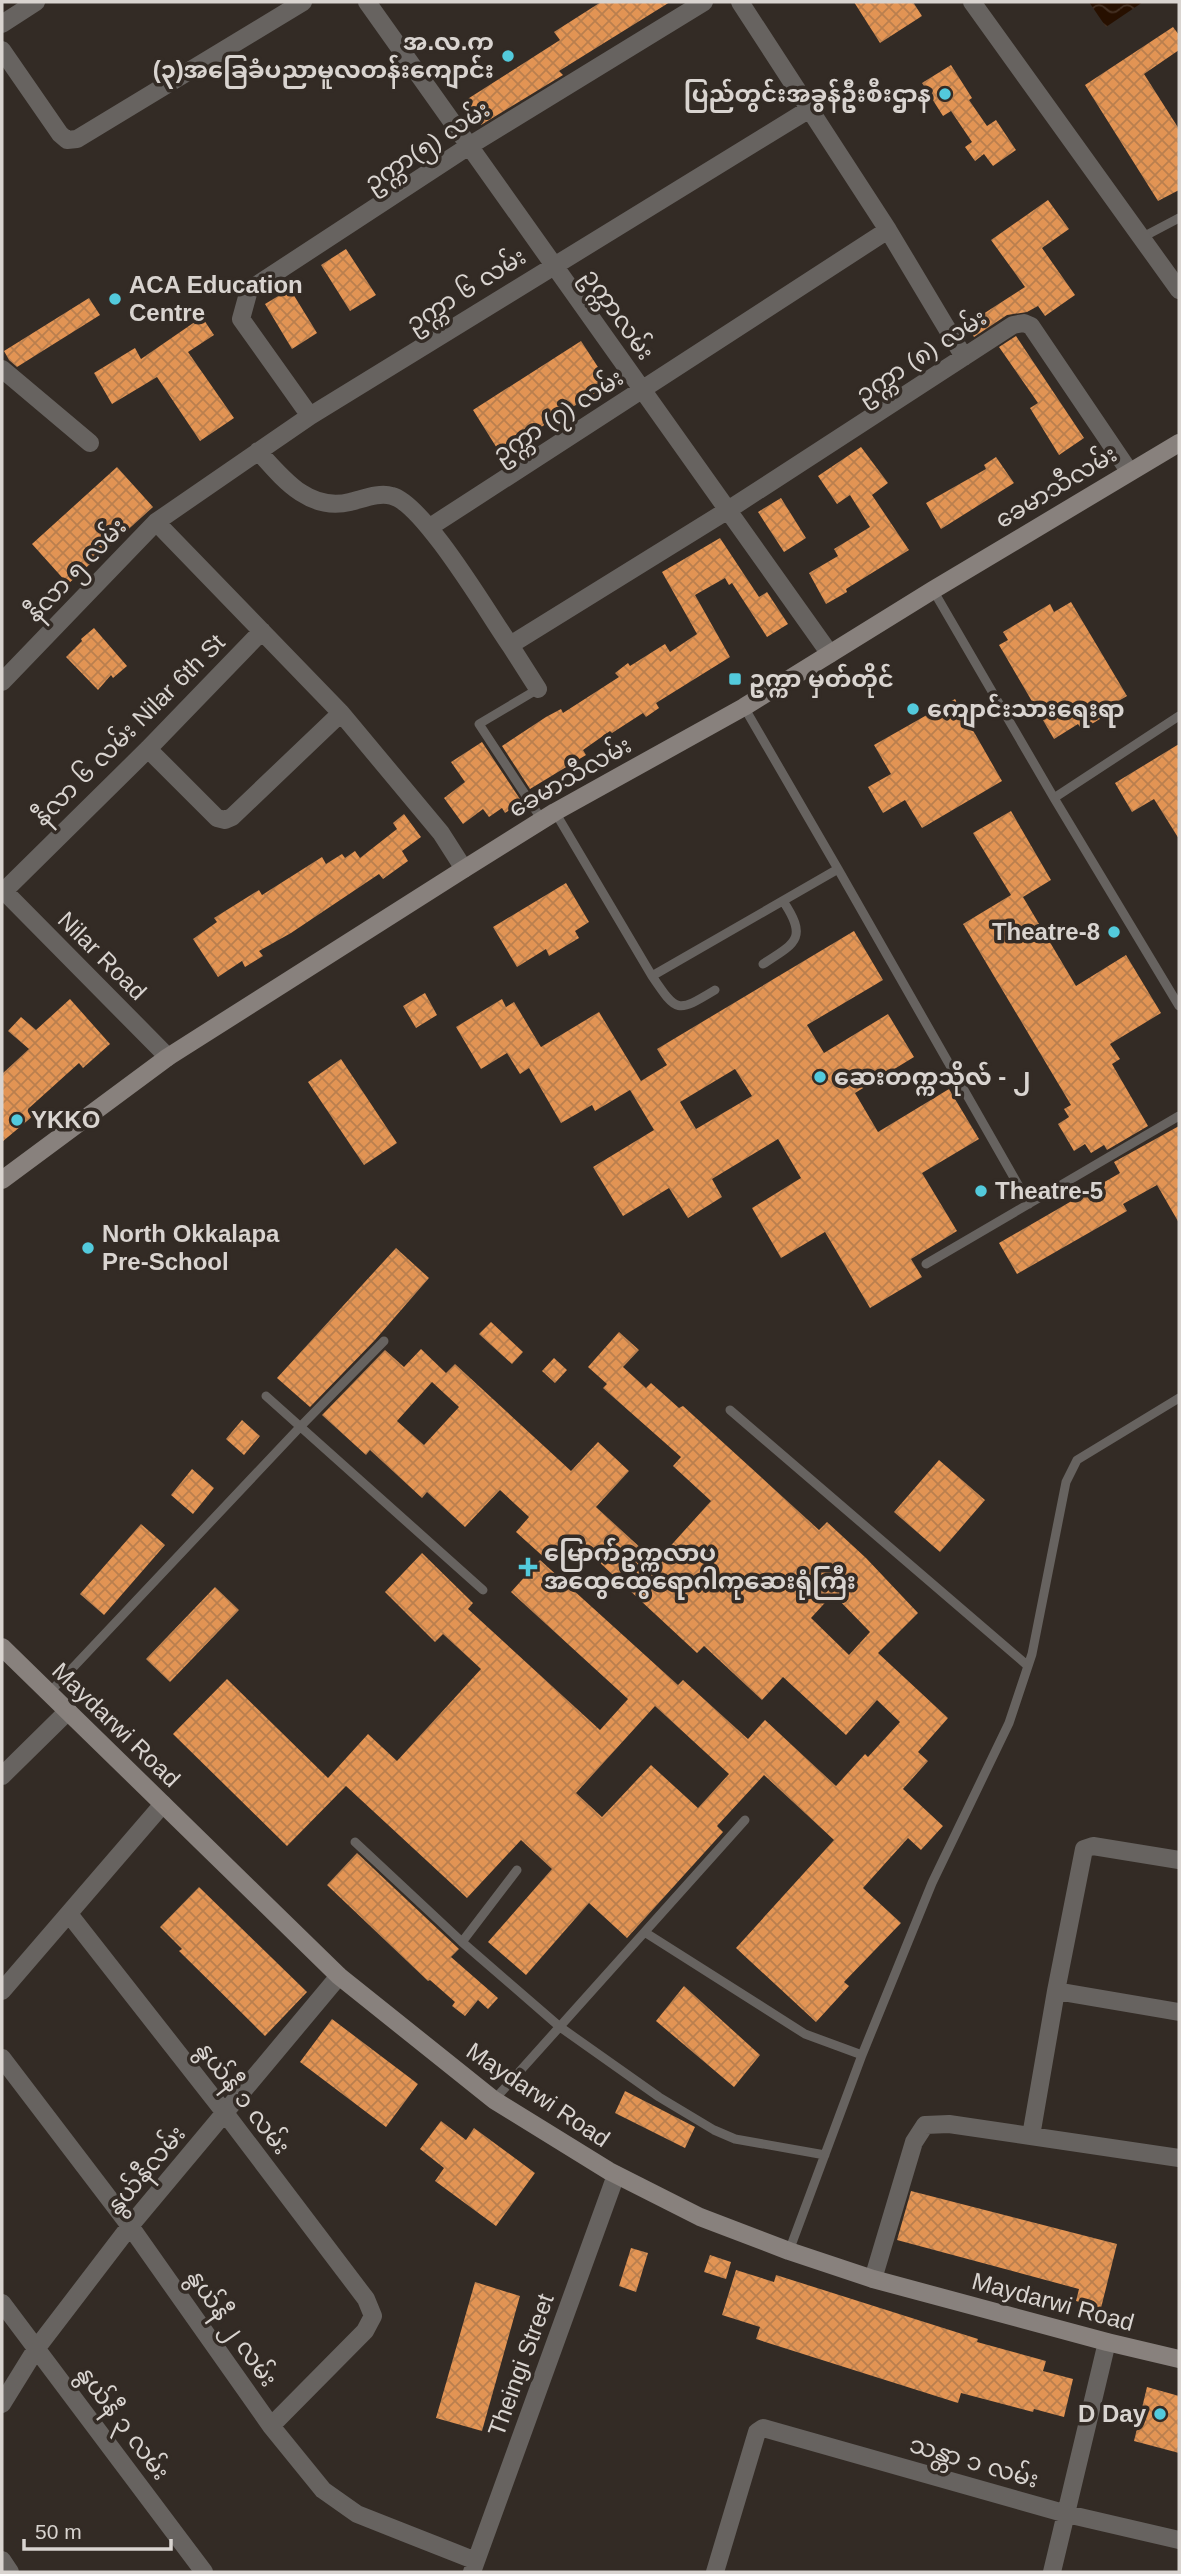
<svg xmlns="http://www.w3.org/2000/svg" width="1181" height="2574" viewBox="0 0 1181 2574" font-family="Arial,'Noto Sans Myanmar',sans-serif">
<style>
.water{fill:url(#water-waves)}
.building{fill:url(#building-cross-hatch);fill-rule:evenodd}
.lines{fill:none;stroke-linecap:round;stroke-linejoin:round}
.lane{stroke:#676360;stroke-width:9}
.street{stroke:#676360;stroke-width:18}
.secondary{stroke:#88817d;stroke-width:18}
.poi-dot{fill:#53cadc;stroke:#332b25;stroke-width:2.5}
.labels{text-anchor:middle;stroke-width:7;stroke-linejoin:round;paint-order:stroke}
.poi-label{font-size:24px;font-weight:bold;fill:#d9d4d0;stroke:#332b25;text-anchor:start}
.street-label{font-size:24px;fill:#d9d4d0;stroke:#332b25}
</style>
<defs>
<pattern id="water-waves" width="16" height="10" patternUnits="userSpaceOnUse" patternTransform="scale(1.75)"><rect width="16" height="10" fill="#271000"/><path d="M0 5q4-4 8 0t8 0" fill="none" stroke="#463224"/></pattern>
<pattern id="building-cross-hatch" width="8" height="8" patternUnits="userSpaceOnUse" patternTransform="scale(1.75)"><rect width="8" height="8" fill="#e29454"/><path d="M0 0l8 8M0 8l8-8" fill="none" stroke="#ba7f4e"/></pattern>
</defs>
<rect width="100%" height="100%" fill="#332b25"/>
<path class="water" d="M1089,2h54l-37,25z"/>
<path class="building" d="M601,2h69l-111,69 4,4 -82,50 -15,-25 94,-60 -6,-8z
M854,2h59l9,14 -42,27z
M1173,27l6,8v15l-35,24 35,55v61l-21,11 -73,-116z
M951,65l21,33 -3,2 18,26 9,-6 20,30 -23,16 -9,-12 -9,7 -10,-14 7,-5 -21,-31 -8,5 -21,-33z
M1048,200l21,29 -27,19 33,47 -30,21 -7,-10 -11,6 -20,3 -33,22 -8,-12 59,-38 -34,-47z
M346,249l30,46 -26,16 -29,-46z
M290,289l27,44 -25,16 -27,-45z
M89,298l11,17 -83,52 -8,-7 -5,-9z
M202,317l12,18 -26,17 46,66 -34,23 -43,-64 -45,27 -18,-31 41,-25 6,11z
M1016,336l68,102 -25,17 -29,-47 8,-5 -39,-56z
M581,341l28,43 -109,69 -27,-43z
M861,447l27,36 -16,12 37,55 -63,39 1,3 -21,12 -17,-31 29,-17 -4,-7 36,-22 -20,-32 -13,9 -19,-28z
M996,457l18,26 -73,46 -15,-26 60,-34 -2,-4z
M117,467l36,40 -85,77 -36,-40z
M781,498l25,40 -22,14 -26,-40z
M720,538l39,59 8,-5 21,32 -21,13 -35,-54 -3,2 -4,-7 -30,17 35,62 -74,46 3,5 -13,9 -3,-4 -31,20 -2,-2 -27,19 3,5 -56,34 -28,-43 44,-29 15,-8 2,4 56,-36 -4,-4 13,-10 2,3 35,-22 5,8 27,-18 -35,-62z
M1071,602l56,94 -17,10 3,5 -31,19 -4,-6 -24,15 -55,-94 9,-5 -5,-8 47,-28 4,8z
M94,628l33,38 -14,12 -2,-3 -13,15 -32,-33 16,-16 -1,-2z
M955,699l47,82 -80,47 -17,-28 -22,13 -15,-26 23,-13 -17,-29z
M482,742l40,60 -17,11 -3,-5 -13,9 -6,-8 -20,15 -19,-26 21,-16 -14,-20z
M1179,744v95l-25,-40 -22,13 -17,-29z
M1011,811l40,69 -28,17 53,89 50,-31 35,58 -51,31 10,15 -8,5 36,62 -41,24 -3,-5 -13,8 -6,-9 -11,7 -16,-27 11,-7 -5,-8 7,-4 -108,-181 48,-29 -38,-62z
M404,814l17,23 -19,14 6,10 -25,18 -4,-5 -88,59 -32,18 4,5 -18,11 -3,-6 -24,16 -25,-38 24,-17 -3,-4 45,-28 3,5 60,-38 4,7 16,-10 3,4 10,-7 5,7 37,-29 -4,-6z
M566,883l23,39 -14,9 4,7 -30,18 -3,-7 -29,18 -24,-40z
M854,931l29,49 -76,45 17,28 64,-39 26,43 -59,36 23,39 71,-43 30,50 -57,34 35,58 -46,28 11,18 -52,31 -45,-76 -44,26 -29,-50 49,-30 -23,-39 -66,40 10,18 -34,21 -19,-30 -46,28 -30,-49 61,-37 -24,-40 -35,21 -3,-6 -31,18 -32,-55 -9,6 -13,-21 -26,16 -25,-42 46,-28 4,8 8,-5 27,45 58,-35 42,69 26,-16 -10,-16zM735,1069l17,27 -56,33 -16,-27z
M425,993l12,22 -21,13 -13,-22z
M70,999l40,45 -27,24 -4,-5 -51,46 5,7 -31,26v-68l27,-25 -21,-18 13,-14 15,13z
M341,1059l56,84 -33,22 -56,-83z
M1179,1126v97l-22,-38 -34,19 4,7 -110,63 -18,-31 121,-70 -6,-11z
M396,1248l33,30 -54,62 -65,67 -33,-29z
M491,1322l32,30 -11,12 -33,-30z
M619,1332l20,18 -16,17 23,21 5,-5 28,25 4,-2 136,124 8,-8 39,36 52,55 -40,40 70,65 -30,34 10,9 -25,28 40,37 -22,24 -13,-12 -45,50 38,35 -57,59 5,4 -33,36 -80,-74 98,-108 -70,-65 -47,51 6,6 -96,106 -38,-35 -63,72 -38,-33 64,-73 -31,-29 -54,58 -121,-112 -59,60 -114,-112 54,-55 101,99 40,-44 29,27 84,-92 -38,-35 -8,8 -50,-50 37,-39 51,50 -5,6 132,121 28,-31 -117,-107 29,-32 138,125 5,-5 65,59 17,-19 71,66 29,-32 3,3 32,-35 -23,-22 -31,35 -63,-58 -21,23 -58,-54 -7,7 -127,-118 -23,25 -31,-28 13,-15 -29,-27 -35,37 -38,-35 -5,6 -52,-48 -4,5 -44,-40 63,-65 19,17 17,-18 25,24 9,-9 116,107 27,-29 31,29 -33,36 60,55 55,-61 -38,-35 8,-9 -78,-69 4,-4 -19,-17zM432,1382l27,25 -35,38 -27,-24zM833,1594l37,38 -21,23 -38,-37zM655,1706l74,68 -31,34 -47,-43 -49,52 -26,-24z
M554,1358l13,12 -12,13 -13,-12z
M242,1420l18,16 -16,19 -18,-16z
M939,1460l46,40 -45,52 -46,-40z
M192,1469l22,19 -21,26 -22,-19z
M141,1524l24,21 -61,70 -24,-21z
M215,1587l24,23 -69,72 -24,-23z
M357,1853l102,96 -8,8 47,41 -10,11 -10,-9 -13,16 -13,-10 3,-4 -25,-22 -2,1 -101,-96z
M199,1887l108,105 -42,44 -86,-85 3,-2 -22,-22z
M684,1986l76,69 -26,32 -78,-66z
M332,2019l86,65 -32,43 -86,-65z
M625,2091l70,36 -10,21 -70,-35z
M441,2121l25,19 8,-12 61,45 -39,53 -61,-45 9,-13 -24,-19z
M911,2191l206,53 -16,64 -25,-7 3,-12 -182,-49z
M631,2248l17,5 -12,39 -17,-6z
M710,2255l21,7 -5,17 -22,-7z
M736,2270l38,12 2,-7 202,64 -1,3 69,19 -3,10 30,8 -9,38 -30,-8 -1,3 -72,-19 -3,10 -202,-64 4,-12 -38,-12z
M475,2282l45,14 -38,135 -46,-13z
M1147,2387l32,9v57l-45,-12z"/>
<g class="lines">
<path class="lane" d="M1141,238l38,-20
M933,590l121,208 125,208
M538,689l-59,35 63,96
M1054,798l125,-82
M555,812l97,164 186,-107 -94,-162
M838,869l191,335
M763,964c33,-21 45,-26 20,-63
M652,976c25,37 25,37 63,14
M926,1264l253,-148
M266,1396l217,194
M730,1410l298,256
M49,1693l251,-266 84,-86
M355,1842l107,100 98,85 99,70 55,33 21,9 90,16
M646,1933l159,101 57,21
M462,1942l55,-72
M494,2100l251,-280
M789,2251l73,-196 70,-172 77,-160 23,-69 34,-172 11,-22 102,-62"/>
<path class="street" d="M367,2l463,652
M740,2l148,228 76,127
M972,2l207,288
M2,24l34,-22
M2,50l58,84 7,6 10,-1 226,-137
M2,369l88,74
M310,416l-69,-97 8,-29 220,-144 235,-144
M258,451c25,28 51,61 92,51 13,-3 29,-10 42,-6 32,8 97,119 118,149
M156,522l185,191 100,120 23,36
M430,527l458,-297
M2,682l154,-160 154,-106 498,-306
M538,689l-28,-44 218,-135 285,-185 11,-2 7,3 98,145
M148,749l69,69 8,2 7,-3 109,-104
M2,889l166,168
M2,893l146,-144 114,-118
M2,1776l66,-65
M69,1914l156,199 141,186 7,17 -8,15 -94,95
M2,1991l161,-187
M1056,1991l123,21
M2,2058l128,168 141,200 52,64 34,24 119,47
M1031,2136l25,-145 28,-142 9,-3 86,14
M873,2279l41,-137 11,-17 24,-1 230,34
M2,2303l202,269
M2,2404l34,-55 94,-123 209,-250
M2,2560l8,12
M472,2572l144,-397
M715,2572l42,-140 6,-4 304,86 112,26
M1052,2572l55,-230"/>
<path class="secondary" d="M2,1180l166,-123 296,-188 91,-57 189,-105 189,-117 246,-147
M2,1647l337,329 155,124 115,71 91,46 89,34 84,28 234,63 72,17"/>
</g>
<g class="poi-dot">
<circle cx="508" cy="56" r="7"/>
<circle cx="945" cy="94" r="7"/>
<circle cx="115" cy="299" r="7"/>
<rect x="728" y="672" width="14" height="14" rx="3.5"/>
<circle cx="913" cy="709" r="7"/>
<circle cx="1114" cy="932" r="7"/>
<circle cx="820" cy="1077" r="7"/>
<circle cx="17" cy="1120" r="7"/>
<circle cx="981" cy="1191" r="7"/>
<circle cx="88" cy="1248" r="7"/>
<path d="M524.5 1556.5h7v7h7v7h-7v7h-7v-7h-7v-7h7z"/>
<circle cx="1160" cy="2414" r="7"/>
</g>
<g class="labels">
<g class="poi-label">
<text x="494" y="50" text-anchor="end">အ.လ.က<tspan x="494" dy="28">(၃)အခြေခံပညာမူလတန်းကျောင်း</tspan></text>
<text x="931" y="102" text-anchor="end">ပြည်တွင်းအခွန်ဦးစီးဌာန</text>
<text x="129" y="293">ACA Education<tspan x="129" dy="28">Centre</tspan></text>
<text x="749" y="687">ဥက္ကာ မှတ်တိုင်</text>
<text x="927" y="717">ကျောင်းသားရေးရာ</text>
<text x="1100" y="940" text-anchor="end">Theatre-8</text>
<text x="834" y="1085">ဆေးတက္ကသိုလ် - ၂</text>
<text x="31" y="1128">YKKO</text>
<text x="995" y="1199">Theatre-5</text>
<text x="102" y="1242">North Okkalapa<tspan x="102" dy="28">Pre-School</tspan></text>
<text x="544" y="1561">မြောက်ဥက္ကလာပ<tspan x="544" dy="28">အထွေထွေရောဂါကုဆေးရုံကြီး</tspan></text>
<text x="1146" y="2422" text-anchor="end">D Day</text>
</g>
<g class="street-label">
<text transform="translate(427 146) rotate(-33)" y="8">ဥက္ကာ(၅) လမ်း</text>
<text transform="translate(466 290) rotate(-32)" y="8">ဥက္ကာ ၆ လမ်း</text>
<text transform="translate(618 314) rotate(55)" y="8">ဥက္ကာလမ်း</text>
<text transform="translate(921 356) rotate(-33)" y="8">ဥက္ကာ (၈) လမ်း</text>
<text transform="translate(558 416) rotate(-33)" y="8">ဥက္ကာ (၇) လမ်း</text>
<text transform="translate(1056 487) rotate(-31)" y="8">ခေမာသီလမ်း</text>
<text transform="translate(76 570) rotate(-46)" y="8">နီလာ ၅ လမ်း</text>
<text transform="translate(129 730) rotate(-45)" y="8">နီလာ ၆ လမ်း Nilar 6th St</text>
<text transform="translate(570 777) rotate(-30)" y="8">ခေမာသီလမ်း</text>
<text transform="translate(102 956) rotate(45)" y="8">Nilar Road</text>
<text transform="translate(116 1725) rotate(44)" y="8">Maydarwi Road</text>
<text transform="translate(538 2095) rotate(34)" y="8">Maydarwi Road</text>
<text transform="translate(243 2098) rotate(52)" y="8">နွယ်နီ ၁ လမ်း</text>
<text transform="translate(146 2170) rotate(-50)" y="8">နွယ်နီလမ်း</text>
<text transform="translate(1053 2302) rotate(15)" y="8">Maydarwi Road</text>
<text transform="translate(232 2328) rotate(55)" y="8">နွယ်နီ ၂ လမ်း</text>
<text transform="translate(521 2365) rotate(-70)" y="8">Theingi Street</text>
<text transform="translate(123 2423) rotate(53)" y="8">နွယ်နီ ၃ လမ်း</text>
<text transform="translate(974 2462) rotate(16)" y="8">သန္တာ ၁ လမ်း</text>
</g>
</g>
<rect width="1181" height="2574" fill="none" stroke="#d9d4d0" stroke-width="7"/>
<path d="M24 2539v10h147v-10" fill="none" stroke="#d9d4d0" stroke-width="3.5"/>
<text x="35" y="2539" font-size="21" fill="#d9d4d0" stroke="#332b25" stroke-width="5" paint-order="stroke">50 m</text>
</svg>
